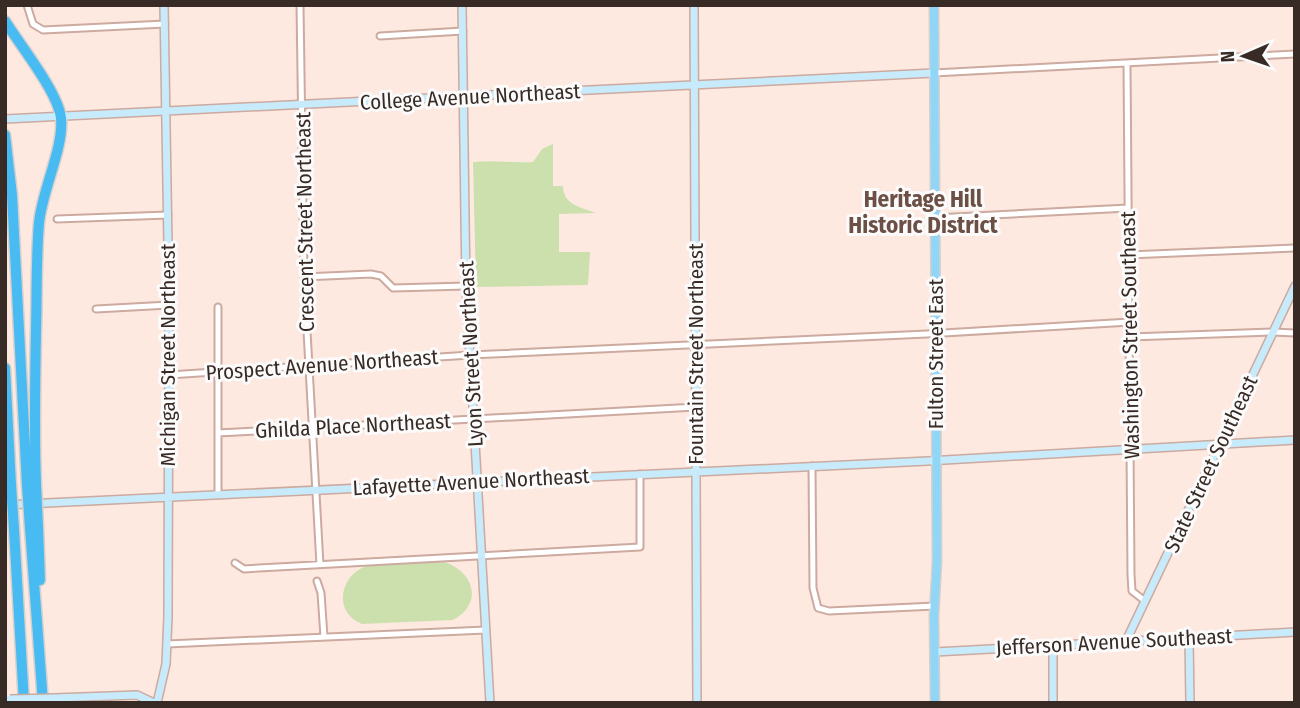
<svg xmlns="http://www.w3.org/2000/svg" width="1300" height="708" viewBox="0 0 1300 708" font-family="'Fira Sans Condensed',sans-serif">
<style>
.green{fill:#cce0ae}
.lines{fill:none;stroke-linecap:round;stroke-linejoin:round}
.street-casing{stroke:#ccaa9f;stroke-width:9}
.secondary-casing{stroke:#ccaa9f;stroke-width:10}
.primary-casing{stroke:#d3d0cf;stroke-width:11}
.highway-casing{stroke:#d3d0cf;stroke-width:13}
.street{stroke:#fff;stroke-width:5}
.secondary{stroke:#c8ebfb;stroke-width:7}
.primary{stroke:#91d6f7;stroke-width:8}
.highway{stroke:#47bbf2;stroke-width:10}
.secondary-bridge-casing{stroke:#ccaa9f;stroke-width:10;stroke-linecap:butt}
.highway-bridge-casing{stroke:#d3d0cf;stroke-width:13;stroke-linecap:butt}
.secondary-bridge{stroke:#c8ebfb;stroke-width:7}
.highway-bridge{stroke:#47bbf2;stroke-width:10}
.labels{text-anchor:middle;stroke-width:6;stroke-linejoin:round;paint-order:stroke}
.street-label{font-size:21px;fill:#382b26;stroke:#fbfbfb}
.neighbourhood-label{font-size:23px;font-weight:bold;fill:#6c4f45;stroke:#fbfbfb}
</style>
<rect width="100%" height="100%" fill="#fee9e1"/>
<path class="green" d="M553,144v42h10c0,19 18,21 33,27l-37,1v38h31l-2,33 -112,2 -3,-125c20,-2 40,1 60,0l9,-13z
M444,562c30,9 40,42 9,58l-91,4c-29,-11 -23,-48 4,-58z"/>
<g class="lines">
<g class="street-casing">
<path id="street" d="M27,5l6,19 10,6 122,-6
M300,5l4,272 16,288
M380,36l83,-5
M1127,63l4,512 1,16 13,10
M934,73l361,-19
M935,218l193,-10
M57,219l111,-4
M1128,255l167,-7
M304,277l67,-3 10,2 12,12 73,-2
M96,309l73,-4
M1130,337l143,-5 22,1
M169,375l301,-20 457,-21 203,-12
M218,433l478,-26
M812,466l1,122 5,20 11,3 106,-5
M218,495v-188
M235,563l9,6 15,-1 381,-21v-73
M317,581l4,12 3,44
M167,644l319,-14"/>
</g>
<g class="secondary-casing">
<path id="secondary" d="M462,5l4,281 24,417
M694,5l3,698
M5,119l929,-46
M5,505l923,-44 367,-21
M1189,638l1,65
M1126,641l169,-355
M1053,645v58
M935,652l360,-20
M54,698l83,-3 17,8
M157,703l9,-39 2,-48 1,-311 -5,-300"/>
</g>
<g class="primary-casing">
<path id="primary" d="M934,5l3,556 -3,55 1,87"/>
</g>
<g class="highway-casing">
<path id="highway" d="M5,21c15,24 53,71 56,97 3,30 -19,72 -22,105 -3,35 -2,71 -3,107 -1,52 -2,103 0,155
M5,135l7,60 15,290
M5,368l6,117
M38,527l2,53
M30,528l13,175
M14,529l10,174"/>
</g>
<use href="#street" class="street"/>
<use href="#secondary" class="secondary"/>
<use href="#primary" class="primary"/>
<use href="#highway" class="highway"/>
<g class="secondary-bridge-casing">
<path id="secondary-bridge" d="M10,699l44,-1"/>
</g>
<g class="highway-bridge-casing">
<path id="highway-bridge" d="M11,485l3,44
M27,485l3,43
M36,485l2,42"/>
</g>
<use href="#secondary-bridge" class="secondary-bridge"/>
<use href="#highway-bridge" class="highway-bridge"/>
</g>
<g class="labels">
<g class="street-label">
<text transform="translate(470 97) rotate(-3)" y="7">College Avenue Northeast</text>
<text transform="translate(305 222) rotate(-91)" y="7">Crescent Street Northeast</text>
<text transform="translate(1130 335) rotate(-91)" y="7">Washington Street Southeast</text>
<text transform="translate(471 354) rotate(-93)" y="7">Lyon Street Northeast</text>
<text transform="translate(696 354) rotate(-90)" y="7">Fountain Street Northeast</text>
<text transform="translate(936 354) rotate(-90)" y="7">Fulton Street East</text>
<text transform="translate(168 355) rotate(-90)" y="7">Michigan Street Northeast</text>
<text transform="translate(322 365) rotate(-4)" y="7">Prospect Avenue Northeast</text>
<text transform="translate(353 426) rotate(-3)" y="7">Ghilda Place Northeast</text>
<text transform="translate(1211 464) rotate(-65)" y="7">State Street Southeast</text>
<text transform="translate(471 482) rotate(-3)" y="7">Lafayette Avenue Northeast</text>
<text transform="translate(1114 642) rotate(-3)" y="7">Jefferson Avenue Southeast</text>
</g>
<g class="neighbourhood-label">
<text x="923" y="207">Heritage Hill<tspan x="923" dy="26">Historic District</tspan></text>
</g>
</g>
<rect width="1300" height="708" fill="none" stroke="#382b26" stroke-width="14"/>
<g transform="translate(1244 56) rotate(268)" stroke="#fbfbfb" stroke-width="5" paint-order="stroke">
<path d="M0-5L12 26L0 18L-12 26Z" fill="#382b26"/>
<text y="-10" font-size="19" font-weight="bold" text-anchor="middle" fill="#382b26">N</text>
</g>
</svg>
